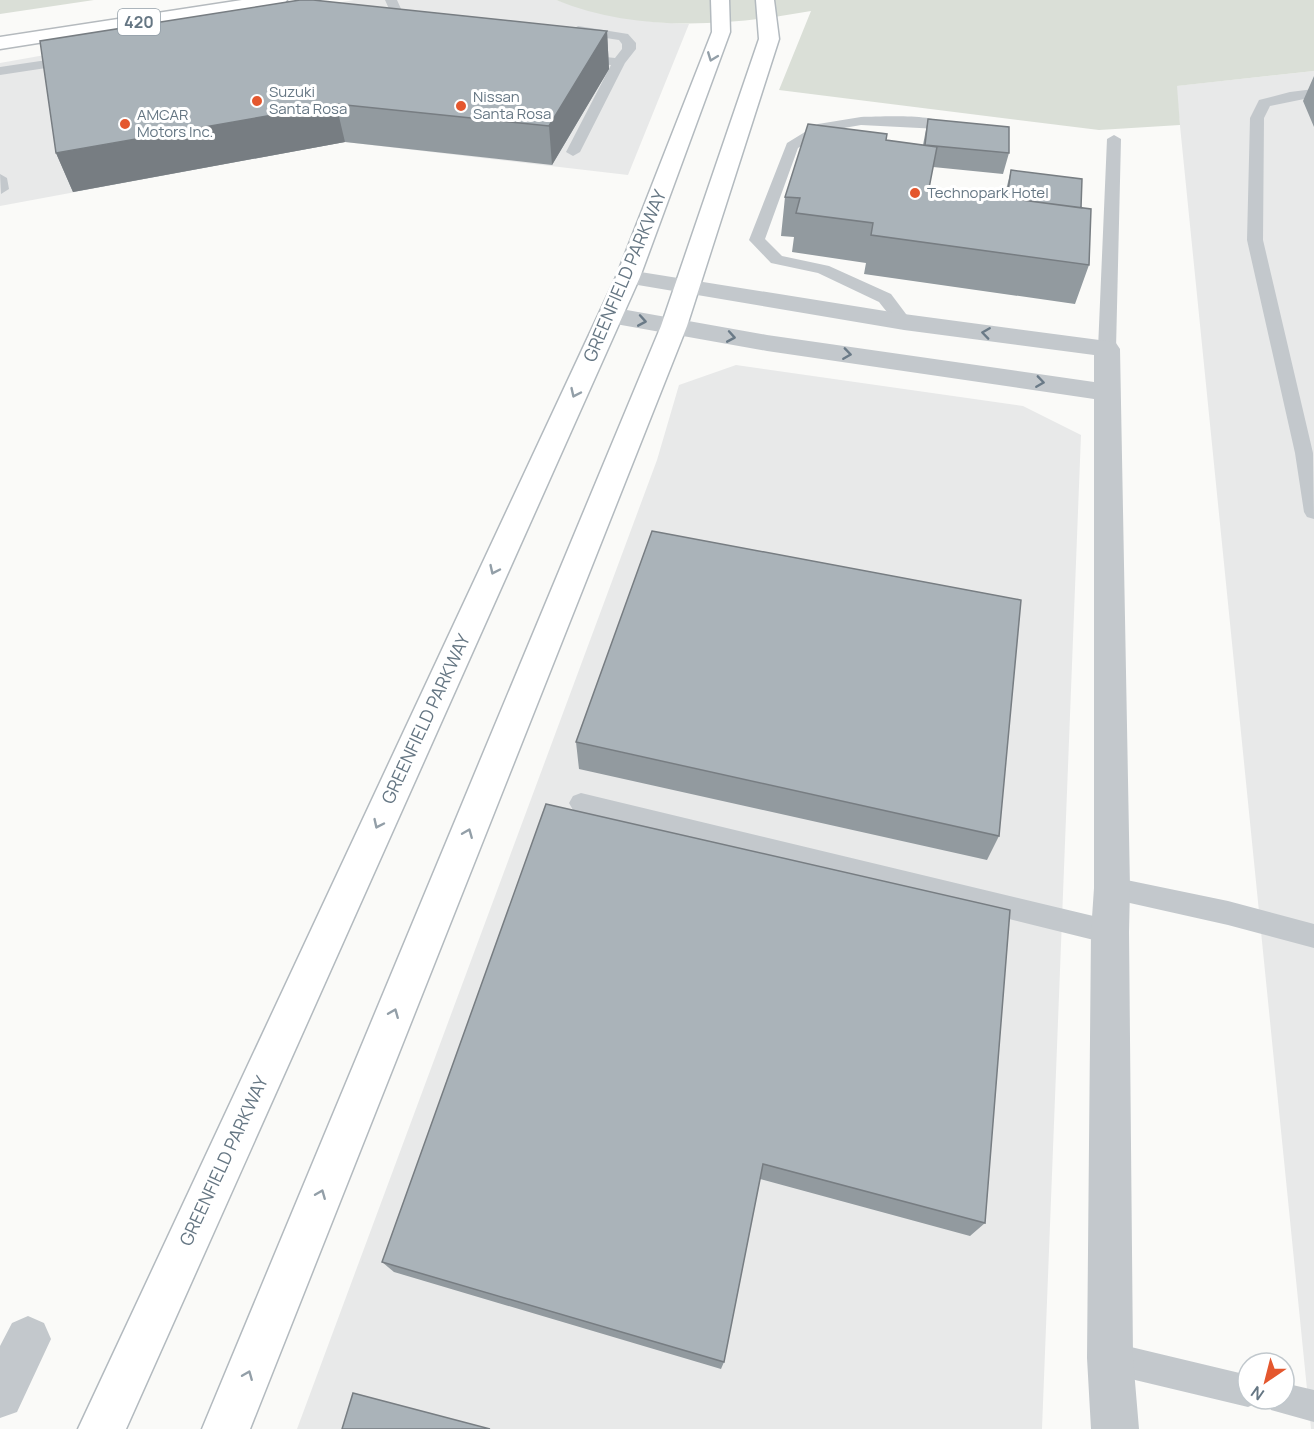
<svg xmlns="http://www.w3.org/2000/svg" width="1314" height="1429" viewBox="0 0 1314 1429" font-family="Manrope,sans-serif">
<style>
.built{fill:#e8e9e9}
.green{fill:#dadfd7}
.lines{fill:none;stroke-linecap:round;stroke-linejoin:round}
.secondary-casing{stroke:#b3babf;stroke-width:3}
.primary-casing{stroke:#b5babe;stroke-width:3}
.lane{fill:#c3c8cc;fill-rule:evenodd}
.street{fill:#c3c8cc;fill-rule:evenodd}
.secondary{fill:#fff;fill-rule:evenodd}
.primary{fill:#fff;fill-rule:evenodd}
.wall{fill:#929a9f}
.shaded-wall{fill:#777d82}
.building{fill:#aab3b9;stroke:#777d82;stroke-width:1.5}
.oneway{stroke:#939fa8}
.oneway2{stroke:#6a7a87}
.poi-dot{fill:#e4572e;stroke:#fff;stroke-width:2}
.labels{text-anchor:middle;stroke-width:6;stroke-linejoin:round;paint-order:stroke}
.far-poi-label{font-size:15px;fill:#657683;stroke:#fff;text-anchor:start}
.shield{fill:#fff;stroke:#939fa8;stroke-width:1.5}
.shield-label{font-size:16px;font-weight:bold;fill:#657683}
.street-label{font-size:18px;fill:#657683;stroke:#fff}
</style>
<rect width="100%" height="100%" fill="#fafaf8"/>
<path class="built" d="M354,0h202l39,12 58,10 36,2 -61,151 -283,-33 -345,64v-143z
M1314,71v1358h-3l-135,-1343z
M736,365l287,41 58,29 -39,994h-745l360,-969 22,-75z"/>
<path class="green" d="M0,0h94l-94,14z
M556,0h758v71l-137,15 3,39 -81,5 -320,-40 32,-79c-83,15 -174,22 -255,-11z"/>
<g class="lines">
<g class="secondary-casing">
<path id="secondary" d="M711,0h18l1,32 -90,245 -514,1152h-48l538,-1152 96,-245z
M756,0h18l5,39 -92,287 -437,1103h-48l459,-1103 98,-287z"/>
</g>
<g class="primary-casing">
<path id="primary" d="M242,0h45l-3,4 -6,1 -278,44v-12z"/>
</g>
<path class="lane" d="M385,0h12l5,11 -16,25 -5,1 -6,-4 15,-22z
M578,26l50,8 8,9v6l-11,14 -45,89 -7,4 -7,-4 45,-87 -33,-3 -7,-4 7,-4 37,4 7,-9v-5l-3,-4 -46,-7 -1,-3z
M74,56l5,1 2,3 -2,3 -79,12v-8z
M1314,89v8l-44,9 -6,12 -1,122 50,213 1,66 -7,-2 -3,-5 -9,-59 -48,-213 3,-122 9,-18 31,-8z
M861,117c18,0 74,-4 85,8l-7,4 -78,-4 -34,6 -29,17 -33,91 17,17 47,10 62,28 21,28 -2,4h-12l-19,-24 -61,-29 -47,-10 -22,-23 38,-97 31,-19z
M1114,135l7,4 -5,210 -3,4h-12l-3,-4 9,-210z
M0,174l7,4 2,11 -8,5z
M581,793l529,127 9,4 4,8 -4,8 -9,4 -529,-131 -8,-3 -4,-7 4,-7z
M1112,877l116,24 86,23v24l-86,-23 -116,-26 -9,-3 -3,-8 3,-8z
M1110,1342l138,33v24h13l-2,3 -11,5 -138,-33 -11,-5 -5,-11 5,-11z
M1284,1383l30,7v32l-43,-12 -5,-11h18z"/>
<path class="street" d="M628,270l276,44 203,27 9,2 4,6 10,539 -1,44 4,426 6,71h-48l-4,-71 4,-426 3,-44v-489l-327,-48 -157,-28 -9,-3 -3,-5 3,-5 9,-3 157,28 327,47v-27l-190,-25 -284,-48 -4,-5 4,-5z
M28,1316l16,7 7,16 -34,73 -17,6v-72l12,-23z"/>
<use href="#secondary" class="secondary"/>
<use href="#primary" class="primary"/>
</g>
<path class="wall" d="M607,31l2,38 -57,96 -207,-23 -272,50 -17,-39z
M1314,76v51l-11,-26z
M928,119l81,34 -6,21 -70,-7 -4,21 75,10 7,-28 70,38 8,57 -14,39 -211,-30 2,-11 -74,-11 2,-15 -13,-1 4,-39 101,-56 37,4z
M576,742l423,94 -12,24 -408,-91z
M1010,910l-25,313 -15,13 -210,-57 -36,183 -3,7 -327,-97 -12,-10z"/>
<path class="shaded-wall" d="M607,31l2,38 -57,96 -3,-39z
M336,104l9,38 -272,50 -17,-39z"/>
<path class="building" d="M300,0h13l294,31 -58,95 -213,-22 -280,49 -16,-112z
M928,119l81,8v26l-84,-8z
M808,124l79,10 -1,6 51,7 -8,41 162,21 -2,56 -218,-30 2,-12 -77,-10 4,-15 -15,-1z
M1011,170l71,9 -1,29 -74,-10z
M652,531l369,69 -22,236 -423,-94z
M546,804l464,106 -25,313 -222,-59 -39,198 -342,-100z
M353,1393l137,36h-148z"/>
<defs><path id="oneway-chevron" d="M-2-3.5L2.5 0L-2 3.5" fill="none" stroke-width="1.6" stroke-linecap="round" stroke-linejoin="round" transform="scale(1.5)"/></defs>
<g class="oneway">
<use href="#oneway-chevron" transform="translate(712 57) rotate(111)"/>
<use href="#oneway-chevron" transform="translate(575 393) rotate(115)"/>
<use href="#oneway-chevron" transform="translate(494 570) rotate(115)"/>
<use href="#oneway-chevron" transform="translate(378 824) rotate(115)"/>
<use href="#oneway-chevron" transform="translate(468 833) rotate(-68)"/>
<use href="#oneway-chevron" transform="translate(394 1013) rotate(-68)"/>
<use href="#oneway-chevron" transform="translate(321 1194) rotate(-68)"/>
<use href="#oneway-chevron" transform="translate(248 1375) rotate(-68)"/>
</g>
<g class="oneway2">
<use href="#oneway-chevron" transform="translate(642 321) rotate(10)"/>
<use href="#oneway-chevron" transform="translate(986 333) rotate(-172)"/>
<use href="#oneway-chevron" transform="translate(731 337) rotate(10)"/>
<use href="#oneway-chevron" transform="translate(847 354) rotate(8)"/>
<use href="#oneway-chevron" transform="translate(1040 382) rotate(8)"/>
</g>
<g class="poi-dot">
<circle cx="257" cy="101" r="6"/>
<circle cx="461" cy="106" r="6"/>
<circle cx="125" cy="124" r="6"/>
<circle cx="915" cy="193" r="6"/>
</g>
<g class="labels">
<g class="far-poi-label">
<text x="269" y="97">Suzuki<tspan x="269" dy="17">Santa Rosa</tspan></text>
<text x="473" y="102">Nissan<tspan x="473" dy="17">Santa Rosa</tspan></text>
<text x="137" y="120">AMCAR<tspan x="137" dy="17">Motors Inc.</tspan></text>
<text x="927" y="198">Technopark Hotel</text>
</g>
<rect class="shield" x="118" y="9" width="42" height="26" rx="4.5"/>
<g class="shield-label">
<text x="139" y="28">420</text>
</g>
<g class="street-label">
<text transform="translate(625 276) rotate(-67)" y="6">GREENFIELD PARKWAY</text>
<text transform="translate(426 719) rotate(-65)" y="6">GREENFIELD PARKWAY</text>
<text transform="translate(224 1161) rotate(-65)" y="6">GREENFIELD PARKWAY</text>
</g>
</g>
<g transform="translate(1266 1381) rotate(215)"><circle r="28" fill="#ffffff" stroke="#c1c8cd" stroke-width="1.5"/>
<path d="M0-4.5L10 22L0 15L-10 22Z" fill="#e4572e"/>
<text y="-9" font-size="16" font-weight="bold" text-anchor="middle" fill="#657683">N</text>
</g>
</svg>
